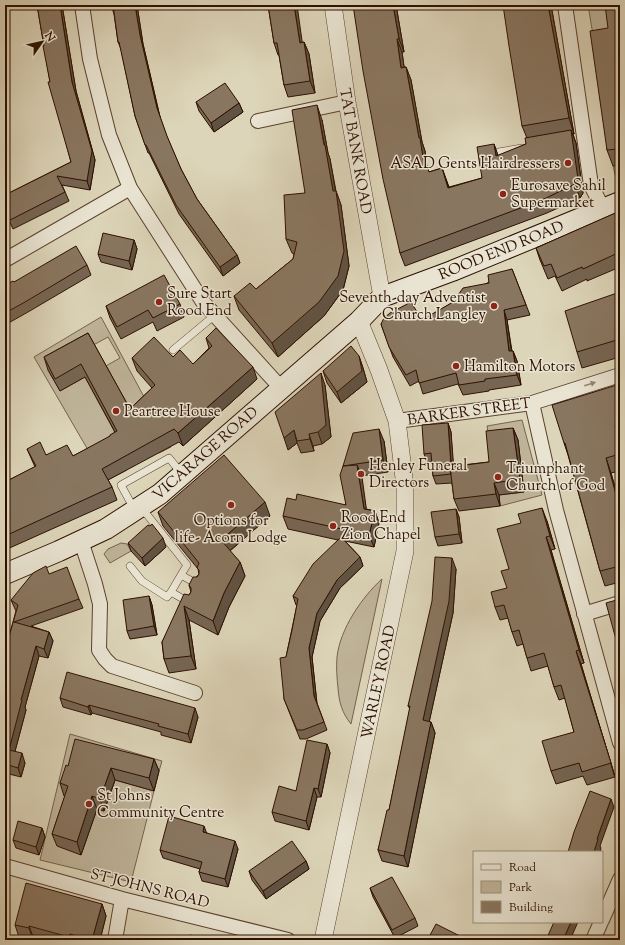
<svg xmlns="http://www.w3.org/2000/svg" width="625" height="945" viewBox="0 0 625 945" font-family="'Sorts Mill Goudy',serif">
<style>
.green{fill:#bfb49a;stroke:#76624d}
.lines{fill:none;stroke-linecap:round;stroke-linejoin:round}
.service-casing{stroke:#5a412e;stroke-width:8}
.minor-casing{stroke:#5a412e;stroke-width:16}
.tertiary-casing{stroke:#5a412e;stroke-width:18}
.secondary-casing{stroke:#2e1000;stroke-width:22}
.service{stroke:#e9e4d2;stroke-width:7}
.minor{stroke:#e9e4d2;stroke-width:14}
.tertiary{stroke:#e9e4d2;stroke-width:17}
.secondary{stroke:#e9e4d2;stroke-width:20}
.wall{fill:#766553;stroke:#2e1000}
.shaded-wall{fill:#605343;stroke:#2e1000}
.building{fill:#897660;stroke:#2e1000}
.oneway{fill:#958574}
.poi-dot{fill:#8f2418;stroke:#e9e4d2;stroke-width:1.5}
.labels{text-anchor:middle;stroke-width:3;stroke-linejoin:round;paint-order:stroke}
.street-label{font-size:15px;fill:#2e1000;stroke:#e9e4d2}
.poi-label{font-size:15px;fill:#2e1000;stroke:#e9e4d2;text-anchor:start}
</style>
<rect width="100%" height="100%" fill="#ddd5b9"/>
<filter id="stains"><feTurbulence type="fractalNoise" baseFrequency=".005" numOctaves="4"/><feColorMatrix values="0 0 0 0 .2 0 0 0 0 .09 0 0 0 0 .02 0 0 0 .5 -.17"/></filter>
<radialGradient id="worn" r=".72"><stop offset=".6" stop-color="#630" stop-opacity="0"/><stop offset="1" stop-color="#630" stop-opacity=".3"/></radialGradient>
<path class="green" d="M588,5h32l-7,31 -18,11z
M620,165v19l-3,-1 -4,-17z
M101,317l70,130 -12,6 -12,-22 -6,3 -37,-67 16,-9 -12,-21 -60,33 12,21 25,-14 36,67 -7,4 13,22 -21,11 -72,-124z
M522,420l20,75 -42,11 -1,-11 25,-3 -34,-48 -3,-18z
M121,543l6,1 4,7 -21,12 -6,-9 4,-5z
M382,579l-31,145c-9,-11 -12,-22 -13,-36 -1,-10 -2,-21 -1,-31 3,-28 25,-60 45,-78z
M70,734l92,27 -3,10 -79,-20 -8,48 32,12 11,-31 39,11 -23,91 -91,-22z"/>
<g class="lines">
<g class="service-casing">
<path id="service" d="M487,154l35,-6
M173,350l42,-35
M141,507l46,58 -6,10
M134,509l-13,-24 48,-27 13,16
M130,566l12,15 25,16 4,-5 19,11
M171,592l10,-17 18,10"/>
</g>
<g class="minor-casing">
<path id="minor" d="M82,5l8,54 19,76 21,53 73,114 78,86
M565,5l26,180 12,24
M258,121l89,-19
M5,260l125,-72
M532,403l24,107 64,233
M397,421l135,-18 88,-28
M81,541l14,43 5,20 -1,46 6,9 7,7 83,27
M584,614l36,-11
M5,866l117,33 166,41
M602,920l18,-41
M115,940l7,-41
M593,940l8,-18"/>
</g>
<g class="tertiary-casing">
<path id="tertiary" d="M333,5l14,97 35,195
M323,940l82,-389v-65l-8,-65 -18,-51 -20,-49"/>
</g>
<g class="secondary-casing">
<path id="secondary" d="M5,574l54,-23 47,-22 54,-35 199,-173 23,-24 70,-26 168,-69"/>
</g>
<use href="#service" class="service"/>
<use href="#minor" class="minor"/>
<use href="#tertiary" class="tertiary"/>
<use href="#secondary" class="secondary"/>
</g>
<path class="wall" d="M37,5h25l14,86 19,69 -5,30 -28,-5 7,16 -56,28 -8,-17v-17l66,-33 -21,-80z
M111,5h26l6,39 17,73 7,20 14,32 16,30 40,56 3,8 -17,13 -44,-62 -30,-61h-1l-13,-37 -14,-67 -3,-7 -4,-28z
M268,5l34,38 2,-1 5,12 6,39 -27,4 -4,-12 -5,-30h-1l-4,-12z
M396,5l8,47h-2l2,15h2l5,13 11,62 3,9 2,16 2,5 13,-4 7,19 33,-9 12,-34 4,12 28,-12 1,-6 -5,-12 29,-121 23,129h-1l3,9 7,50 -3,5 -33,15 -142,53 -5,-13z
M620,5v160l-7,1 -6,-16 1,-122z
M196,102l43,1 4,9 -29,20 -15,-21z
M322,120l6,33 2,6 6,32 5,14 8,61 -6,24 -19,26 -46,41 -39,-47 -5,-14 22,-7 37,-30 1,-5 -2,-1 -6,-14 19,-46z
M620,211v56l-33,14v-2l-25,12 -7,-15 -7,3 -8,-19 -4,-12z
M134,240l3,9 -5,21 -31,-8 -3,-8z
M87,265l4,10 -63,37 -23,13v-40l9,-3z
M512,269l18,46 -23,5 5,31h1l4,10 4,24 -32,5v1l-26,4 -5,-11 -35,10 -4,-13 -9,5 -17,-29 -12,-33 41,-4z
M620,292v65l-38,11 -5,-16z
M180,304l4,13 -27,14 -4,-9 -32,17 -11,-21 -4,-12z
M88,333l42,76 22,-21 -15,-17 -5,-13 41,-1 20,7 16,-16 -3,-10 51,41 -74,67 -4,-4 -71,38 4,7 5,13 -112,50v-68l30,-15 -8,-18 19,6 27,1 37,-19 5,-5 -30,-55 -25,14 -12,-21 -4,-13z
M359,356l4,12 4,14 -26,21 -14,-20 -4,-12z
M620,384v87l-9,2 9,32v77l-15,4 -5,-15 -32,-116 -4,-12z
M325,385l6,52 -9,7 -9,2 1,5 -13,2 -4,-10 -9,7z
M448,423l3,9 2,34 36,-4 24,-34 5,12 6,52 -25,3 1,11 -41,5 -5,-12 -2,-16 -16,1 -3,-8 -1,-14h-5l-3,-8z
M384,441l4,31 -27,4 5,33 9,2 4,12 -5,24 -29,-6 15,16 3,9 -23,22 -20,33 -8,36 5,46 10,27 -21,9h-6l-16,-40 2,-42 11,-52h-1l-3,-9 45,-56 -50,-11 -5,-13 63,-11 -3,-39z
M456,509l3,8 3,26 -24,3 -3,-9z
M158,512l112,4 -40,35 10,11 5,14 -16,31 -11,28 -29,-15 7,49 -27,4 -5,-14 -2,-17 27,-47 2,-3 -2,-7 10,-11 -1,-5 -35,-43z
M547,521l8,28 -4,1 33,113 -3,1 34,113 -28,8 -4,-9 -27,8 -5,-13 23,-39 -9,-34 -6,2 -5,-13 -6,-21 -17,5 -4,-13 -4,-14 -6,2 -5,-14 -4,-14 -8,2 -5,-13 12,-19 2,-19z
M128,543l38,4 -21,19 -14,-15z
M456,569l-3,44 -24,109h2l4,11 -27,134 -26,-6 -4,-11 11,-40 21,-101 -2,-3z
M49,574l30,25 4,9 -52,18 18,6 4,9 -5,17 -9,-2 -14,51 1,3 -11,41 10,12 -4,14 -12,-3 -4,14v-137l11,-40 -1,-2 -4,-9z
M149,596l3,9 5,30 -27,4 -3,-8z
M60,698l138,19 -7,26 -30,-8v-3l-69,-19 -1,2 -28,-8z
M327,744l3,9 -9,44h-4l-8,33 -34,-9 -3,-9 24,-21z
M154,759l5,12 -5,20 -39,-11 -11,31 -7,-2 -16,46 -24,-9 -5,-12 13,-38h-1l-4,-13 8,-17z
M42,828l3,9 -6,18 -23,-7 -3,-8z
M207,833l31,16 -10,38 -26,-6 -3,-9 1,-3 -37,-11 -3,-8z
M306,861l3,8 -43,30 -14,-19 -3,-9z
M370,888l45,30 3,8 -23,12 -22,-41z
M102,904l4,12 -6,24h-62l-4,-1 -1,1h-3l-11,-3 -4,-12z
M429,937l39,3h-38z"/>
<path class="shaded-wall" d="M60,5h2l14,86 19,69 -5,30 -3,-9 -15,-99z
M135,5h2l6,39 17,73 -3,-9 -17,-73z
M294,5h3l7,50 -4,-12z
M393,5h3l8,47 -5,-13z
M548,5h3l23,129 -5,-16z
M397,39l5,13 4,29 -5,-13z
M304,42l5,12 6,39 -5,-12z
M406,67l5,13 11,62 3,9 2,16 4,10 -7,-13 -5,-26z
M239,103l4,9 -29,20 -3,-9z
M317,105l5,15 6,33 2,6 8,47 -5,-15z
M571,130l5,13 7,50 -3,5 -5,-14z
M494,144l5,14 -3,-2z
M442,168l5,14 6,19 -5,-13z
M336,191l5,14 8,61 -6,24 -19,26 -46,41 -6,-14z
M134,240l3,9 -5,21 -3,-9z
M237,255l3,8 -17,13 -3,-9z
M504,310l3,10 6,42 -4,-11z
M513,351l4,10 4,24 -4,-10z
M359,356l4,12 4,14 -26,21 -4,-11z
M253,367l4,12 -74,67 -5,-13z
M321,373l4,12 6,52 -9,7 -4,-12z
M448,423l3,9 4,51 -3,-9z
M615,426l5,15v4z
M513,428l5,12 6,52 -4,-13z
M379,429l5,12 4,31 -5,-12z
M294,430l3,13 -9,7 -4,-12z
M309,434l4,12 1,5 -4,-12z
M606,458l5,15 9,32v4z
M357,465l5,12 6,44 -4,-12z
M494,483l5,12 1,11 -4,-12z
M265,502l5,14 -44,38 -5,-14z
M542,508l5,13 8,28 -5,-13z
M456,509l3,8 3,26 -3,-9z
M375,511l4,12 -5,24 -5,-12z
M546,537l5,13 33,113 -5,-13z
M163,538l3,9 -21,19 -3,-8z
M360,557l3,9 -23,22 -20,33 -8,36 5,48 -3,-9 -5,-48 8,-35 20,-33z
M452,558l4,11 -3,44 -26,119 -4,-12z
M240,562l5,14 -16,31 -11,28 -5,-14 11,-28z
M149,596l3,9 5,30 -3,-9z
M184,606l5,14 7,49 -5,-13z
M49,632l4,9 -5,17 -4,-9z
M36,646l3,10 -14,51 1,3 -13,49 -4,-9 12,-50z
M576,651l5,13 34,113 -4,-14z
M89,705l3,8 -1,2 -3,-8z
M195,708l3,9 -7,26 -3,-9z
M431,722l4,11 -27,134 -4,-11z
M327,744l3,9 -9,44 -3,-8z
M22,753l3,10 -4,14 -3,-9z
M154,759l5,12 -5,20 -5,-13z
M5,764l4,10 -4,14z
M111,768l4,12 -11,31 -4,-12z
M314,788l3,9 -8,33 -3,-9z
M92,796l5,13 -16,46 -4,-13z
M611,799l3,8 -14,39 1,2 -1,4h-6l3,-13z
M204,826l3,8 -4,-2z
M42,828l3,9 -6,18 -3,-8z
M235,841l3,8 -10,38 -3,-8z
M306,861l3,8 -43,30 -3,-8z
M102,904l4,12 -6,24h-8z
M571,922h7l-8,18h-7z
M29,926l5,13 -1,1 -4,-12z
M70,934l2,6h-1l-2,-3z"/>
<path class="building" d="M37,5h23l12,77 20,69 -5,30 -30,-5 8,16 -55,28 -5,-10v-15l66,-33 -23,-80h2l-7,-36h1z
M113,5h22l5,30 17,73 10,28 14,33 16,30 40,56 -17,12 -44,-62 -30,-60h-1l-10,-29 -16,-74h-1z
M268,5h26l6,38 4,-1 6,39 -26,4 -7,-42h-3z
M353,5h40l6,34h-2l4,29 5,-1 13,71h1l4,26 2,-1 3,9 13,-4 6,20 34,-10 -5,-31 17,-3 2,12 30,-12 -1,-6 46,-8 7,49 -3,5 -33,16 -142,53 -17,-74 -20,-108z
M503,5h45l21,113 -47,8 -13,-80z
M605,5h15v149h-2l-1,-5 -10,1 -17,-119 18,-3z
M225,83l14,20 -28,20 -15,-21z
M317,105l7,40h1l8,46h3l8,60 -6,25 -19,26 -47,41 -38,-47 16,-13 6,6 37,-30 4,-17 -11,-3 -2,-44 21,-2 -13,-83z
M620,211v41l-37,17 -1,-2 -25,11 -6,-14 -7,2 -8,-18z
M103,233l31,7 -5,21 -31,-7z
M76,246l11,19 -62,37 -20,11v-28l8,-4 1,1z
M512,269l14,36 -22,5 5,41h4l4,24 -32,4v2l-26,4 -3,-12 -37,10 -3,-13 -10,5 -17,-28 -8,-23 3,-6 6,-5 21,-11 11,18 31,-18 10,-14 26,-5 -1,-8z
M164,275l16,29 -27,14 -5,-8 -31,17 -11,-21z
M620,292v47l-43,13 -12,-41z
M216,328l37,39 -75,66 -4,-4 -72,40 10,18 -107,49v-54l31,-16 -9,-17 13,-7 6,13 21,-10 6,11 37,-20v-1l7,-4 -36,-67 -26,15 -11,-22 44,-24 42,76 25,-24 -23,-27 22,-21 19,20 7,-7 13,14 19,-18 -6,-8z
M351,346l8,10 3,15 -25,21 -14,-21z
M321,373l5,52 -8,7 -9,2 1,5 -13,2 -3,-11 -10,8 -9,-26z
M620,384v41l-5,1 5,19v9l-14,4 14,51v37h-1l1,4v16l-20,5 -35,-128h-1l-12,-38z
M448,423l3,43 -1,1 1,7 -18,2 -2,-23 -7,1 -2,-29z
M513,428l7,51 -26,4 2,11 -42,5 -4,-32 39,-5 -3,-31z
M379,429l4,31 -40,6 10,-33z
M224,455l41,47 -44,38 19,22 -16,31 -11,28 -29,-15 7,50 -27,3 -2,-17 22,-48 5,1 2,-3v-4l-2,-3 4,-8h4l2,-3v-4l-2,-2 2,-5 -41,-51z
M357,465l7,44 11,2 -6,24 -86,-19 4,-18 9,2 1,-6 49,11 -6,-30 3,-9z
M542,508l8,28 -4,1 33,113 -3,1 35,112 -29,9 -3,-9 -28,8 -9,-30 32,-9 -13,-47 -7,2 -10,-34 -17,5 -8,-28 -7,2 -8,-27 -9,2 -4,-15 16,-4 -6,-17 8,-2 -12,-40 24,-6 -3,-9z
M456,509l3,25 -24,3 -4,-25z
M152,524l11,14 -21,20 -14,-15 20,-18 2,1z
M341,537l19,20 -23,23 -20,33 -8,35 5,48 10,26 -21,8h-6l-13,-31 -4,-41 6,-1 6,-27 6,-31 -5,-3 20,-32z
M435,557l17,1 -3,43 -26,119 8,2 -27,134 -26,-6 9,-40h2l21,-104h-2l24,-105z
M46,566l3,8 18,-7 12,32 -65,23 35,10 -5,17 -8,-3 -15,54h1l-13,50 13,3 -4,15 -13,-4v1v-114l13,-46 -7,-5 22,-27z
M149,596l5,30 -27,5 -4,-31z
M620,599v55l-14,-51z
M67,672l128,36 -7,26 -30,-8 1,-2 -70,-19 -1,2 -28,-9z
M75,739l79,20 -5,19 -38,-10 -11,31 -8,-3 -15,46 -25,-8 16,-48 -8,-3 6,-18 2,1z
M307,740l20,4 -9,45 -4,-1 -8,33 -34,-9 7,-26 17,5z
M590,791l21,8 -14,40h1l-4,13h-26l6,-20z
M169,816l35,10 -1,6 32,9 -10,38 -26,-7 3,-10 -42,-12z
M18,821l24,7 -6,19 -23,-7z
M292,841l14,20 -43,30 -14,-20z
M392,877l23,41 -23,12 -22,-42z
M26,883l76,21 -10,36h-3l-19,-6 -1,3 -40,-11v2l-14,-3z
M554,922h17l-8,18h-17z
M436,924l32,16h-32l-7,-3z
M190,935l19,5h-20z"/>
<defs><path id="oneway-solid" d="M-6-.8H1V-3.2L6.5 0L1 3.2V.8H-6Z"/></defs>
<use class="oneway" href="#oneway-solid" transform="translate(590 384) rotate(-17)"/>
<g class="poi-dot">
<circle cx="568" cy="163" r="4"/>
<circle cx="503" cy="194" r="4"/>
<circle cx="159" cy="302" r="4"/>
<circle cx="494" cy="306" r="4"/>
<circle cx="456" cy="366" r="4"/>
<circle cx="116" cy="411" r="4"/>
<circle cx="361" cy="474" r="4"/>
<circle cx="498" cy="477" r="4"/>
<circle cx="231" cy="505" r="4"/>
<circle cx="333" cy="526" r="4"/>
<circle cx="89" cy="804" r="4"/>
</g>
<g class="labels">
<g class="street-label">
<text transform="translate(356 151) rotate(80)" y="5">TAT BANK ROAD</text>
<text transform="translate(501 250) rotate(-22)" y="5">ROOD END ROAD</text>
<text transform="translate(469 411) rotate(-8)" y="5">BARKER STREET</text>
<text transform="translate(205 453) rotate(-41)" y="5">VICARAGE ROAD</text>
<text transform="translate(378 682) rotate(-78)" y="5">WARLEY ROAD</text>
<text transform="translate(150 888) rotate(14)" y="5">ST JOHNS ROAD</text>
</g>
<g class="poi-label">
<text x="560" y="168" text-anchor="end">ASAD Gents Hairdressers</text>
<text x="511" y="190">Eurosave Sahil<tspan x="511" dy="17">Supermarket</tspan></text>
<text x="167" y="298">Sure Start<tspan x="167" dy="17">Rood End</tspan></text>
<text x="486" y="302" text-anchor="end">Seventh-day Adventist<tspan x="486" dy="17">Church Langley</tspan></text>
<text x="464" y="371">Hamilton Motors</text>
<text x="124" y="416">Peartree House</text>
<text x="369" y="470">Henley Funeral<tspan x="369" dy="17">Directors</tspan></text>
<text x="506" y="473">Triumphant<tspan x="506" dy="17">Church of God</tspan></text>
<text x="341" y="522">Rood End<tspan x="341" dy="17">Zion Chapel</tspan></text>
<text x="231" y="525" text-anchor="middle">Options for<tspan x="231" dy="17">life- Acorn Lodge</tspan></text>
<text x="97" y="800">St Johns<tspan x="97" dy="17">Community Centre</tspan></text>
</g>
</g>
<rect width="625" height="945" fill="none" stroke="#ddd5b9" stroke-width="20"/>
<rect x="6" y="6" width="613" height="933" fill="none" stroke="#2e1000" stroke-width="2"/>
<rect x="10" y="10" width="605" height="925" fill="none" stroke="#2e1000"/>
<rect x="473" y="851" width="130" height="72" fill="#e9e4d2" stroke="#9e8f7e"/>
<rect x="481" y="864" width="20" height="6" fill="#e9e4d2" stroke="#9e8f7e"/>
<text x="509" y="871" font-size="12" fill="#2e1000">Road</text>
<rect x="481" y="881" width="20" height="12" fill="#bfb49a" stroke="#9e8f7e"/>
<text x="509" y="891" font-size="12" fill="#2e1000">Park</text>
<rect x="481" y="901" width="20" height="12" fill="#897660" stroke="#9e8f7e"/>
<text x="509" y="911" font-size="12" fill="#2e1000">Building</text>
<g transform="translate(42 42) rotate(56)" stroke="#e9e4d2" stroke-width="3" paint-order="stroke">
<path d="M0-3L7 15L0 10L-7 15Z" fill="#2e1000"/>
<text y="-6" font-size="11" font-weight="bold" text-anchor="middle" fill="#2e1000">N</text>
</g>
<rect width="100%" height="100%" filter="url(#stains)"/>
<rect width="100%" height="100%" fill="url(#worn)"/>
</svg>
